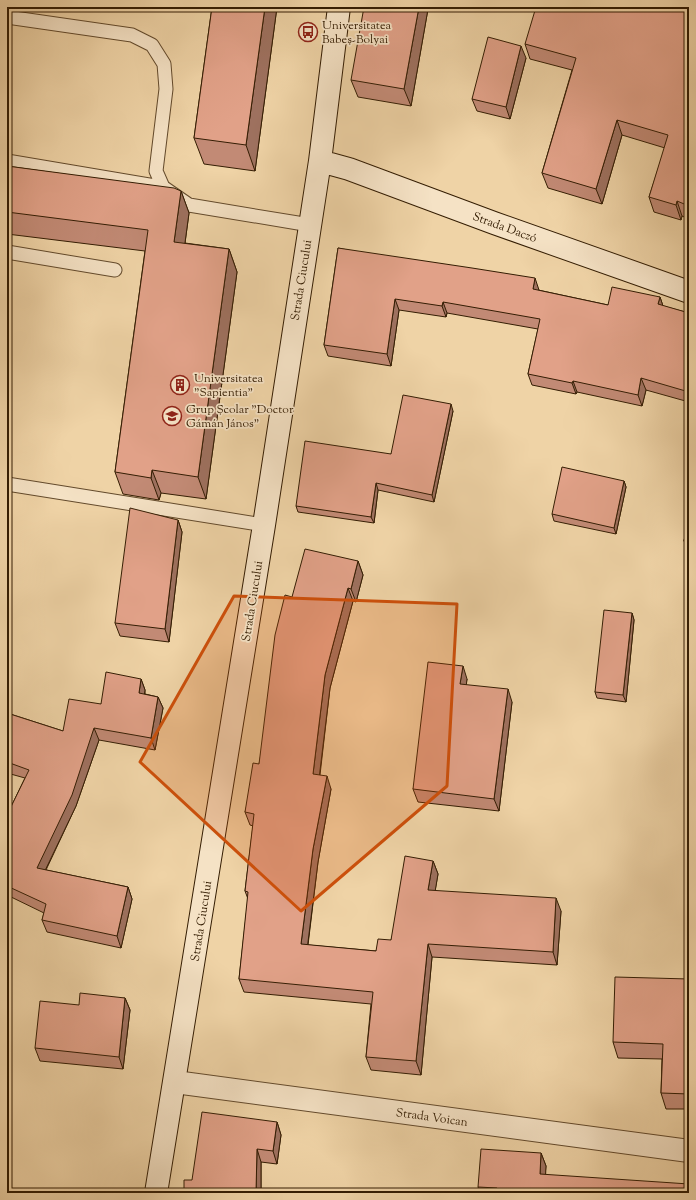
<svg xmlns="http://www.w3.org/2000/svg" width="696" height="1200" viewBox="0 0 696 1200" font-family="'Sorts Mill Goudy',serif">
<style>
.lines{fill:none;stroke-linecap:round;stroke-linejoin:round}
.lane-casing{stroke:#634a2c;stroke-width:15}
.street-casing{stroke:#634a2c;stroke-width:24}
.secondary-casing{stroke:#341d03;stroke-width:24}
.lane{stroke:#f5e2c5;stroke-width:13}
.street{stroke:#f5e2c5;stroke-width:22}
.secondary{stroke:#f5e2c5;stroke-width:22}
.wall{fill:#c28a75;stroke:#341d03}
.shaded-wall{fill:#9e715f;stroke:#341d03}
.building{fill:#e1a188;stroke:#341d03}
.marked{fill:#cd500b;fill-opacity:0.2;stroke:#cd500b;stroke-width:3;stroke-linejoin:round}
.labels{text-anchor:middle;stroke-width:3.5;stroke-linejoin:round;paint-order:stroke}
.poi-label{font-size:12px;fill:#341d03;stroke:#f5e2c5;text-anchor:start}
.street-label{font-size:12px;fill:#341d03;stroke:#f5e2c5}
</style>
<rect width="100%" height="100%" fill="#efd3a6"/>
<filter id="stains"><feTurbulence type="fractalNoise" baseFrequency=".005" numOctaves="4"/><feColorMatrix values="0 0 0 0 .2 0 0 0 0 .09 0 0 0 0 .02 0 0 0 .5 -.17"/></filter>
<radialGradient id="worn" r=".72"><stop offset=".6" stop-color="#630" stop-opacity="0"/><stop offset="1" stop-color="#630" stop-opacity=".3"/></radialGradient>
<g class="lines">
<g class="lane-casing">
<path id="lane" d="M7,17l125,18 20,10 12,19 2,25 -10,82 7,16 26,18 121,20
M7,161l148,25
M7,252l108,18
M7,484l257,41"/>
</g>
<g class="street-casing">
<path id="street" d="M175,1082l514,69"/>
</g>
<g class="secondary-casing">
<path id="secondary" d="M320,161l29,8 145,54 195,69
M156,1193l108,-668 56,-364 19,-154"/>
</g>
<use href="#lane" class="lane"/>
<use href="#street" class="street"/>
<use href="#secondary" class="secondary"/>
</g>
<path class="wall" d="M212,7h65l-22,164 -51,-7 -10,-26z
M689,7v212l-7,-3 -1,4 -27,-8 -5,-15 16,-49 -43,-13 -20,69 -54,-16 -6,-15 30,-103 -42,-11 -5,-15 75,-36z
M428,9l-17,97 -53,-9 -7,-17z
M526,58l-16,61 -33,-8 -5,-12z
M7,166l174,25 8,22 -4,30 44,6 8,23 -31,227 -45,-6 -2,7 -36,-6 -8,-22 30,-221 -138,-17z
M338,248l201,42h-1l70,15 52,-8 3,9 26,7v89l-43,-12 -4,16 -65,-14 -1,2 -44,-9 -4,-11 10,-45 -91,-16 -1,4 -47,-7 -8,56 -63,-10 -4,-11z
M453,411l-19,91 -56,-12 -4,33 -76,-11 -2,-6 95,-52z
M624,481l2,6 -10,47 -62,-13 -2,-7z
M689,515v33l-2,-1 -3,-6z
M178,520l4,12 -13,110 -49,-6 -5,-13z
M358,561l5,14 -7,27 -3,-1 -23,87 -10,87 11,14 -13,73 -10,83 68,6 15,-11 42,-79 5,13 -3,17 126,20 -4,54 -125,-8 -11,118 -50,-5 -5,-13 5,-53 -127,-12 -5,-13 9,-80 -3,-8 8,-65 -3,-1 -5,-13 14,-48 33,-167z
M632,613l2,7 -8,82 -29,-4 -2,-6z
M141,679l4,11v4l13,3 5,11 -8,42 -56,-10 -23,66 -30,64 82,17 4,12 -11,49 -74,-16 -5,-12 2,-7 -37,-18v-80l18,-37 -18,-5v-60l56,18 38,-27z
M467,679l-1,6 46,17 -13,109 -81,-9 -5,-13z
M689,979v130h-23l-5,-16 1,-34 -44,-1 -5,-16z
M125,998l5,12 -7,59 -83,-8 -5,-13 44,-43z
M277,1122l4,13 -4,29 -16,-2v31h-77l8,-13z
M541,1153l5,13 -1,9 144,18h-209l-2,-6z"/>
<path class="shaded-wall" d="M265,7h12l-22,164 -9,-26z
M419,7h9v2l-17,97 -7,-17z
M521,46l5,12 -16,61 -4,-12z
M617,120l5,15 -20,69 -6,-15z
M181,191l8,22 -7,52 -8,-23z
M677,201l5,15 -1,4 -5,-15z
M229,249l8,23 -31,227 -8,-22z
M535,278l4,12 -2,10 -4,-11z
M660,297l4,12 -6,-5z
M395,299l4,11 -8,56 -4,-12z
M443,302l4,11 -1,4 -4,-11z
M641,378l5,12 -4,16 -4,-11z
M573,381l4,11 -1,2 -4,-11z
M451,404l2,7 -19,91 -2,-7z
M152,470l9,23 -2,7 -8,-22z
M624,481l2,6 -10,47 -2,-6z
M376,483l2,7 -4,33 -3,-6z
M178,520l4,12 -13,110 -4,-13z
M358,561l5,14 -7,27 -5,-13z
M348,588l5,13 -23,87 -12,99 -5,-13 12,-99z
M632,613l2,7 -8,82 -3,-7z
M463,666l4,13 -2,17 -5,-12z
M141,679l4,11 -2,15 -4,-12z
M508,689l4,13 -13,109 -5,-12z
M158,697l5,11 -8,42 -4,-12z
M94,728l5,12 -23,66 -35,73 -4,-11z
M327,776l4,13 -13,73 -12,96 -5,-14 12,-95z
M433,861l5,13 -5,30 -5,-14z
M128,887l4,12 -11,49 -4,-12z
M556,898l5,13 -4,54 -4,-13z
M428,944l4,13 -11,118 -5,-14z
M125,998l5,12 -7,59 -4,-12z
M277,1122l4,13 -4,29 -4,-13z
M257,1149l4,13v31h-5z
M541,1153l5,13 -1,22 -5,-14z"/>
<path class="building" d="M212,7h53l-19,138 -52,-7z
M364,7h55l-15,82 -53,-9z
M536,7h61l3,1v-1h89v199l-12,-5 -1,4 -27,-8 19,-62 -51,-15 -21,69 -54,-16 34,-115 -51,-14z
M488,37l33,9 -15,61 -34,-8z
M7,166l167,22 7,3 -7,51 55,7 -31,228 -46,-7 -1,8 -36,-6 33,-242 -141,-18z
M338,248l134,20 63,10 -2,11 75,16 4,-18 48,10 -2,7 31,9v79l-48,-14 -3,17 -65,-14 -1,2 -44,-9 12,-55 -97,-17 -1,4 -47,-7 -8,55 -63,-9z
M403,395l48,9 -19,91 -56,-12 -5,34 -75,-11 9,-65 86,13z
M562,467l62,14 -10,47 -62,-14z
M130,508l48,12 -13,109 -50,-6z
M689,515v27l-5,-1z
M305,549l53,12 -7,28 -3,-1 -23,87 -12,99 14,2 -14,73 -12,95 75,7 2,-12 13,1 14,-84 28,5 -5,29 128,8 -3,54 -125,-8 -12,117 -50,-4 7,-65 -134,-13 9,-87 -3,-1 9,-77 -9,-2 8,-49 6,1 16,-129 10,-40 7,2z
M604,610l28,3 -9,82 -28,-3z
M428,662l35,4 -3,18 48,5 -14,110 -81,-10z
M106,672l35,7 -2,14 19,4 -7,41 -57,-10 -22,67 -35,73 91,19 -11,49 -75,-16 4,-16 -39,-18v-71l22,-45 -22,-8v-49l56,18 6,-32 32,5z
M615,977l74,2v115l-28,-1 2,-49 -50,-2z
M80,993l45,5 -6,59 -84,-9 5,-47 39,4z
M202,1112l75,10 -4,29 -16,-2 -1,44h-72v-13h8z
M481,1149l60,4 -1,21 149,10v9h-192v-5l-19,-1z"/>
<path class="marked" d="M234,596l223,8 -10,182 -146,125 -161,-149z"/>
<defs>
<g id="bus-ring" transform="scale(1)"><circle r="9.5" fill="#f5e2c5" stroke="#8f2418" stroke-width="1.5"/><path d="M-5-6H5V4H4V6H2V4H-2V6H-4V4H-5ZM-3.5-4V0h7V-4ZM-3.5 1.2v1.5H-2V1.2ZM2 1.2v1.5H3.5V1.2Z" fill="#8f2418"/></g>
<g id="building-ring" transform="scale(1)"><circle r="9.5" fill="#f5e2c5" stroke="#8f2418" stroke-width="1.5"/><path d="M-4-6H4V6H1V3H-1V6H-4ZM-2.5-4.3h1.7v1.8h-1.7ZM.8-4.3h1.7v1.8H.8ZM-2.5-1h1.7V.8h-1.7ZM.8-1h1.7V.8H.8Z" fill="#8f2418"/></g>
<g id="school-ring" transform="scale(1)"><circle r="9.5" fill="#f5e2c5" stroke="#8f2418" stroke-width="1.5"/><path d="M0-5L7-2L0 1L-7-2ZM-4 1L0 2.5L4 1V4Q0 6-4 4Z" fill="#8f2418"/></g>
</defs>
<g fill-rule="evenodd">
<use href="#bus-ring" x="308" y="32"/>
<use href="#building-ring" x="180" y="385"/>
<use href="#school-ring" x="172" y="416"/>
</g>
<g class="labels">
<g class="poi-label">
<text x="322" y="29">Universitatea<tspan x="322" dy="14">Babeș-Bolyai</tspan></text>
<text x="194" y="382">Universitatea<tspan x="194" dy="14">"Sapientia"</tspan></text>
<text x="186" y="413">Grup Școlar "Doctor<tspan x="186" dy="14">Gámán János"</tspan></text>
</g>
<g class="street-label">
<text transform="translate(505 227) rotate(20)" y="4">Strada Daczó</text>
<text transform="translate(301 280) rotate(-81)" y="4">Strada Ciucului</text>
<text transform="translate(252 601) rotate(-81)" y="4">Strada Ciucului</text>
<text transform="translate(201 921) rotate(-81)" y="4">Strada Ciucului</text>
<text transform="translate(432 1117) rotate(8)" y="4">Strada Voican</text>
</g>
</g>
<rect width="696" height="1200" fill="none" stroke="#efd3a6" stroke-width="24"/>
<rect x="8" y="8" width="680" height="1184" fill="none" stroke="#341d03" stroke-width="2"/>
<rect x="12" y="12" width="672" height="1176" fill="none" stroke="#341d03"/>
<rect width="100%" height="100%" filter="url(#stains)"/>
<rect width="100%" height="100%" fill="url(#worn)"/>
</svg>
